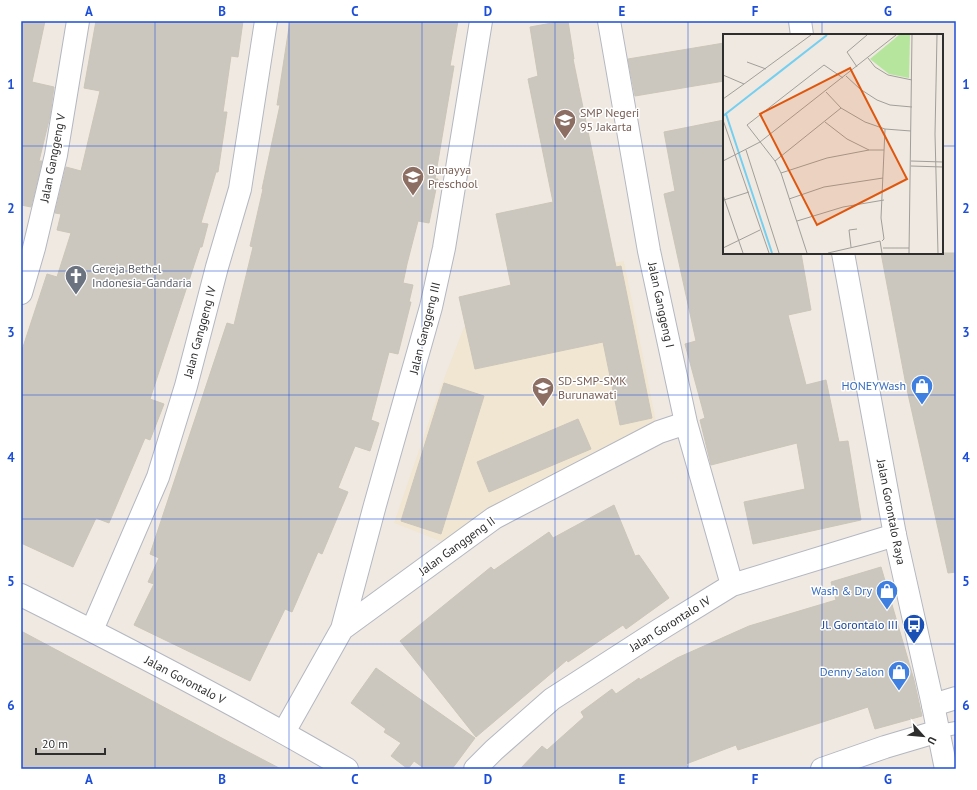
<svg xmlns="http://www.w3.org/2000/svg" width="977" height="790" viewBox="0 0 977 790" font-family="'PT Sans',sans-serif">
<style>
.education{fill:#f0e6d1}
.building{fill:#cbc7bf;stroke:#cbc5ba}
.lines{fill:none;stroke-linecap:round;stroke-linejoin:round}
.lane-casing{stroke:#b4b7c1;stroke-width:14}
.street-casing{stroke:#b4b7c1;stroke-width:24}
.secondary-casing{stroke:#b4b7c1;stroke-width:24}
.lane{stroke:#fff;stroke-width:12}
.street{stroke:#fff;stroke-width:22}
.secondary{stroke:#fff;stroke-width:22}
.grid{fill:none;stroke:#1d4ed8;stroke-width:1;stroke-opacity:0.55}
.labels{text-anchor:middle;stroke-width:3;stroke-linejoin:round;paint-order:stroke}
.education-label{font-size:12px;fill:#785e54;stroke:#fff;text-anchor:start}
.street-label{font-size:12px;fill:#2e2e2e;stroke:#fff}
.worship-label{font-size:12px;fill:#5b616d;stroke:#fff;text-anchor:start}
.shop-label{font-size:12px;fill:#366cbe;stroke:#fff;text-anchor:end}
.transit-label{font-size:12px;fill:#164399;stroke:#fff;text-anchor:end}
.inset-river{fill:none;stroke:#75cff0;stroke-width:2}
.inset-road{fill:none;stroke:#a29e99;stroke-width:1}
.view{fill:#df570e;fill-opacity:0.15;stroke:#df570e;stroke-width:2}
.inset-edge{fill:none;stroke:#2e2e2e;stroke-width:2}
.neatline{fill:none;stroke:#1d4ed8;stroke-width:1.5}
.grid-label{font-size:13px;text-anchor:middle;font-weight:bold;fill:#1d4ed8}
</style>
<rect width="100%" height="100%" fill="#efe9e1"/>
<path class="education" d="M624,261l33,166 -214,115 -49,-19 46,-134 24,-62 130,-28 -6,-31z"/>
<path class="building" d="M21,21h24l-13,61 22,5 -4,29 -11,45h3l-11,46 -10,-2z
M96,21h147l-5,36 -7,-1 -8,56h4l-9,60h-2l-15,51 7,1 -6,23h-2l-50,152 14,5 -14,36 -5,-2 -36,85 -13,-5 -23,49 -52,-24v-190l26,-79 10,3 14,-44 -14,-3 4,-16 -6,-1 11,-46 15,4 19,-80 -16,-3z
M290,21h168l-8,45h4l-19,113h3l-9,44 -11,-2 -11,43 -4,19 10,2 -4,17h2l-13,52 -9,-2 -18,68 8,3 -9,28 -15,-5 -17,42 10,4 -26,62 -4,-2 -26,60 -7,-3 -35,72 -116,-56 20,-41 -6,-2 11,-24 -9,-4 77,-231 7,2 19,-78 -3,-1 13,-57h-1l18,-84h-3z
M563,21h5l6,38h-1l43,208 5,-1 31,152 -32,7 -17,-83 -128,27 -16,-72 52,-12 -15,-71 57,-12 -25,-123 10,-3 -8,-49z
M724,43v38l-89,15 -7,-37z
M724,120v133h77l10,57 -23,5 18,70 20,-5 13,62 9,-1 13,79 -108,24 -9,-42 61,-13 -8,-46 -86,22 -11,-45 5,-2 -20,-74 11,-3 -32,-147 11,-3 -11,-59z
M881,253h75v319l-8,1 -42,-188z
M444,383l40,13 -43,138 -40,-13z
M578,419l13,30 -102,43 -12,-30z
M614,505l21,51 4,-1 30,43 -43,31 -3,-4 -55,37 -1,-2 -91,77 -76,-96 91,-74 3,3 55,-38 4,6z
M881,567l33,113 8,36 -47,13 -7,-22 -130,43 -2,-5 -50,19 3,5h-169l22,-23 5,4 37,-33 -3,-5 31,-23 4,5 23,-16 1,2 37,-22 72,-32 87,-26 -5,-18z
M21,631l212,113 48,25h-260z
M376,668l99,70 -23,31h-27l-11,-8 -6,8 -17,-13 10,-13 -17,-11 2,-3 -35,-26z"/>
<g class="lines">
<g class="lane-casing">
<path id="lane" d="M939,731l17,-3"/>
</g>
<g class="street-casing">
<path id="street" d="M609,21l40,230 37,172 46,162
M21,293l13,-45 22,-93 22,-134
M21,595c110,55 220,112 326,174
M342,629l33,-124 56,-198 13,-59 37,-227
M92,630l66,-153 28,-91 31,-119 23,-78 26,-168
M933,705l23,-7
M284,732l58,-103 152,-111 165,-86 27,-9
M475,769l19,-19 58,-51 107,-69 73,-45 163,-50
M822,769l63,-22 54,-16"/>
</g>
<g class="secondary-casing">
<path id="secondary" d="M800,21l2,14
M843,253l52,282 38,170 13,64"/>
</g>
<use href="#lane" class="lane"/>
<use href="#street" class="street"/>
<use href="#secondary" class="secondary"/>
</g>
<path class="grid" d="M155,21v748M289,21v748M422,21v748M555,21v748M688,21v748M822,21v14M21,146h703M942,146h14M822,253v516M21,271h935M21,395h935M21,519h935M21,644h935"/>
<defs>
<g id="school-pin" transform="scale(1.15)"><path d="M0 17L-7.5 6A9.5 9.5 0 1 1 7.5 6Z" fill="#8d6e63" stroke="#fff"/><path d="M0-5L7-2L0 1L-7-2ZM-4 1L0 2.5L4 1V4Q0 6-4 4Z" fill="#fff"/></g>
<g id="church-pin" transform="scale(1.15)"><path d="M0 17L-7.5 6A9.5 9.5 0 1 1 7.5 6Z" fill="#6b7280" stroke="#fff"/><path d="M-1.2-6h2.4v3.5h3.3v2.4h-3.3V6h-2.4V-.1h-3.3v-2.4h3.3Z" fill="#fff"/></g>
<g id="shop-pin" transform="scale(1.15)"><path d="M0 17L-7.5 6A9.5 9.5 0 1 1 7.5 6Z" fill="#3f7fe0" stroke="#fff"/><path d="M-5-2.5h2.3a2.7 3.5 0 0 1 5.4 0H5L5.5 6h-11ZM-1.5-2.5h3a1.5 2.3 0 0 0-3 0Z" fill="#fff"/></g>
<g id="bus-pin" transform="scale(1.15)"><path d="M0 17L-7.5 6A9.5 9.5 0 1 1 7.5 6Z" fill="#1a4fb4" stroke="#fff"/><path d="M-5-6H5V4H4V6H2V4H-2V6H-4V4H-5ZM-3.5-4V0h7V-4ZM-3.5 1.2v1.5H-2V1.2ZM2 1.2v1.5H3.5V1.2Z" fill="#fff"/></g>
</defs>
<g fill-rule="evenodd">
<use href="#school-pin" x="565" y="120"/>
<use href="#school-pin" x="413" y="177"/>
<use href="#church-pin" x="76" y="276"/>
<use href="#shop-pin" x="922" y="386"/>
<use href="#school-pin" x="543" y="388"/>
<use href="#shop-pin" x="887" y="591"/>
<use href="#bus-pin" x="914" y="625"/>
<use href="#shop-pin" x="899" y="672"/>
</g>
<g class="labels">
<g class="education-label">
<text x="580" y="117">SMP Negeri<tspan x="580" dy="14">95 Jakarta</tspan></text>
<text x="428" y="174">Bunayya<tspan x="428" dy="14">Preschool</tspan></text>
<text x="558" y="385">SD-SMP-SMK<tspan x="558" dy="14">Burunawati</tspan></text>
</g>
<g class="street-label">
<text transform="translate(53 158) rotate(-79)" y="4">Jalan Ganggeng V</text>
<text transform="translate(661 305) rotate(78)" y="4">Jalan Ganggeng I</text>
<text transform="translate(425 328) rotate(-76)" y="4">Jalan Ganggeng III</text>
<text transform="translate(200 332) rotate(-75)" y="4">Jalan Ganggeng IV</text>
<text transform="translate(891 512) rotate(79)" y="4">Jalan Gorontalo Raya</text>
<text transform="translate(457 546) rotate(-36)" y="4">Jalan Ganggeng II</text>
<text transform="translate(670 624) rotate(-32)" y="4">Jalan Gorontalo IV</text>
<text transform="translate(185 680) rotate(28)" y="4">Jalan Gorontalo V</text>
</g>
<g class="worship-label">
<text x="92" y="273">Gereja Bethel<tspan x="92" dy="14">Indonesia-Gandaria</tspan></text>
</g>
<g class="shop-label">
<text x="906" y="390">HONEYWash</text>
<text x="872" y="595">Wash &amp; Dry</text>
<text x="884" y="676">Denny Salon</text>
</g>
<g class="transit-label">
<text x="898" y="629">Jl. Gorontalo III</text>
</g>
</g>
<g transform="translate(723 34)">
<rect width="220" height="220" fill="#efe9e1"/>
<path d="M176,1h11l-1,43 -20,-4 -19,-15z" fill="#b6e59e"/>
<path class="inset-river" d="M3,80l46,139M0,82l104,-81"/>
<path class="inset-road" d="M214,1l-2,99 3,119M145,24l7,9 13,8 24,5M24,28l19,7M134,33l-10,-15 20,-17M0,41l21,9 67,-49M123,42l14,13 17,11 13,5 22,2M103,58l15,16 24,14 20,7 26,2M0,65l21,-15M0,86l46,133M102,88l22,17 22,11h15M23,116l33,103M0,127l37,-19 136,-107M52,127l66,-53M188,127l32,1M188,132l32,1M58,139l46,-15 42,-8M0,161l20,58M66,165l35,-12 59,-9M1,166l25,-8M74,187l46,-14 41,-7M159,207l2,-2 -3,-21 4,-89M128,213l-2,-17 8,-1M0,214l37,-18M160,214h26M84,219l-26,-80 -6,-12 -28,-36 77,-60 19,13M105,219l52,-12 2,12M186,219l3,-218"/>
<path class="view" d="M127,34l57,111 -90,46 -57,-111z"/>
<rect width="220" height="220" class="inset-edge"/>
</g>
<rect width="977" height="790" fill="none" stroke="#ffffff" stroke-width="44"/>
<g transform="translate(923 736) rotate(117)" stroke="#ffffff" stroke-width="3" paint-order="stroke">
<path d="M0-3L7 15L0 10L-7 15Z" fill="#2e2e2e"/>
<text y="-6" font-size="11" font-weight="bold" text-anchor="middle" fill="#2e2e2e">U</text>
</g>
<path d="M36 748v6h69v-6" fill="none" stroke="#2e2e2e" stroke-width="2"/>
<text x="42" y="748" font-size="12" fill="#2e2e2e" stroke="#ffffff" stroke-width="3" paint-order="stroke">20 m</text>
<rect x="22" y="22" width="933" height="746" class="neatline"/>
<g class="grid-label">
<text x="89" y="16">A</text>
<text x="222" y="16">B</text>
<text x="355" y="16">C</text>
<text x="488" y="16">D</text>
<text x="622" y="16">E</text>
<text x="755" y="16">F</text>
<text x="888" y="16">G</text>
<text x="11" y="89">1</text>
<text x="966" y="89">1</text>
<text x="11" y="213">2</text>
<text x="966" y="213">2</text>
<text x="11" y="337">3</text>
<text x="966" y="337">3</text>
<text x="11" y="462">4</text>
<text x="966" y="462">4</text>
<text x="11" y="586">5</text>
<text x="966" y="586">5</text>
<text x="11" y="710">6</text>
<text x="966" y="710">6</text>
<text x="89" y="784">A</text>
<text x="222" y="784">B</text>
<text x="355" y="784">C</text>
<text x="488" y="784">D</text>
<text x="622" y="784">E</text>
<text x="755" y="784">F</text>
<text x="888" y="784">G</text>
</g>
</svg>
